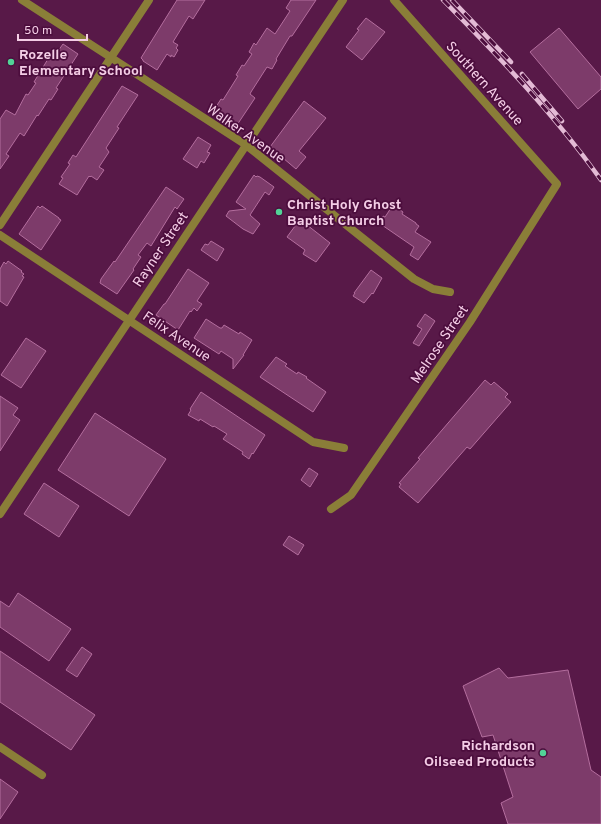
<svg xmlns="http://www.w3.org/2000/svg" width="601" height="824" viewBox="0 0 601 824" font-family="Overpass,sans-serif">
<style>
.building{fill:#7d3b6a;stroke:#b46e9e}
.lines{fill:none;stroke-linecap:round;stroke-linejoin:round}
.minor{stroke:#8a7e38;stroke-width:8}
.rail-casing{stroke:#e3bad5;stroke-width:4.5}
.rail{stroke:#4c0d3d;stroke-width:3;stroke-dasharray:9;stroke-linecap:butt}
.poi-dot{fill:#52d397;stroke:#4c0d3d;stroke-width:1.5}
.labels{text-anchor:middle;stroke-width:3.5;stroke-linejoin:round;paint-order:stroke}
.poi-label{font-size:14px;font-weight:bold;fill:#f4cde6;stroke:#4c0d3d;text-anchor:start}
.street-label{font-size:14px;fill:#f4cde6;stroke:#4c0d3d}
</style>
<rect width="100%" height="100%" fill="#581948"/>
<path class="building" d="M177,0h28l-12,19 -4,-3 -16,26 5,3 -2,3 2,2 -4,7 -3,-2v2l-4,-3 -10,16 -14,-9v-1l-2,-2z
M291,0h25l-24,36h-2l-14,23 1,1 -5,9 -5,-2 -16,25 -1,2 5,4 -18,27 -23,-15 7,-11 2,1 15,-24 -2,-1 6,-10 2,1 8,-12 -3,-2 5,-9 2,2 11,-17 8,6 15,-23 -4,-3z
M366,18l19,14 -23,28 -16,-13 13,-17 -2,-1z
M559,28l42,49v12l-23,20 -48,-57z
M63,44l15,10 -22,34 2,1 -5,8 -2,3 -2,-1 -11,17 -1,-1 -13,21 -4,-3 -14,21 3,2 -9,13v-50l6,-9 9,5 11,-21 2,1 8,-12 -2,-1 14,-23 7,-10 3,2z
M122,86l16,9 -21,32 2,1 -13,20 3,4 -10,15 5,3 -7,10 -6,-4 -1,1 -1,-1 -12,19 -18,-11 4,-6 -2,-1 9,-13 -2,-1 5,-8 3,2z
M304,101l22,17 -27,33 7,6 -10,12 -26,-22z
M198,137l13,8 -4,7 3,1 -6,10 -3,-2 -4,7 -14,-9z
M254,175l2,2 1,-1 3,1 14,10 -5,8 -4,-3 -15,23 10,9 -7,10 -10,-5 -17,-13 3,-5 17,-2 -10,-7z
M166,187l18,12 -7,10 -2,-2 -24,39 -4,-3 -9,12 3,2 -8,12 1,1 -17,24 -17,-11 1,-4 13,-18 1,1 2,-3z
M393,205l10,7 -1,2 14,9v1l3,2 -4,6 16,10 -13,18 -8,-5 4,-8 -35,-24 4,-7 2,1z
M38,206l2,2 2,-2 17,12v1l2,1 -20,30 -22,-16z
M302,221l28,22 -14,19 -13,-8 2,-4 -18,-13 11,-15 2,1z
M211,241l13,8 -7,12 -16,-11 4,-6 3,1z
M8,261l14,10 -1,1 3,2 -2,2 2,1 -17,29 -7,-5v-32l4,-7 2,2z
M188,269l21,14 -12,18 5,3 -5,7 -3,-3 -3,4 -1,-1 -12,19 -22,-15 8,-11h1z
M371,270l11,8 -9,16 -1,-1 -8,10 -11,-7 2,-3h-1z
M425,314l10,7 -16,25 -6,-3 9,-14 -5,-3z
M206,319l14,9h2l2,-3 15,9 1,-2 12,8 -9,15h1l-11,14v-10l-12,-8 -2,3 -25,-16z
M26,338l20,13 -25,37 -20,-13z
M276,357l11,7 -2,2 12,8 1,-2 9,5 -1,1 20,14 -13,20 -53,-35z
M485,380l6,5 3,-3 14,12 -3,3 6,5 -41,47 -3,-2 -49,56 -19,-16 2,-3 -2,-1 21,-24 -2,-1z
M201,392l64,43 -12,19 -1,-1 -3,6 -7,-5 1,-2 -20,-13 4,-5 -13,-8 -1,1 -13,-8 -1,2 -11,-6 3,-5 -1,-1z
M0,396l18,12 -5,7 7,5 -20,31z
M95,413l71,46 -37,57 -71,-46z
M309,468l9,6 -8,13 -9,-7z
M44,483l35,23 -20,31 -35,-23z
M289,536l15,9 -6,10 -15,-10z
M18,593l53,36 -22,32 -49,-34v-26l9,6z
M82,647l10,7 -15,23 -11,-7z
M0,651l95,64 -24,35 -71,-48z
M499,668l9,10 60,-8 23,100 10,7v47h-93l-7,-21 12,-6 -20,-62 -11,2 -19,-51z
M0,779l18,13 -18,27z"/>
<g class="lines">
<path class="minor" d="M22,0l224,145 168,134 19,10 17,3
M0,225l149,-225
M0,235l313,207 31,6
M331,509l20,-14 119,-173 87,-138 -163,-184
M0,514l343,-514
M0,747l42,28"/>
<g class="rail-casing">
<path id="rail" d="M443,0c56,57 112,115 158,180
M452,0l59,62
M522,74l40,47"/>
</g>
<use href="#rail" class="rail"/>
</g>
<g class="poi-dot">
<circle cx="11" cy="62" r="4"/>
<circle cx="279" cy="212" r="4"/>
<circle cx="543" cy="753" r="4"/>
</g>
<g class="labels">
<g class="poi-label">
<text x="19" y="59">Rozelle<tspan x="19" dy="16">Elementary School</tspan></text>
<text x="287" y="209">Christ Holy Ghost<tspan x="287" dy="16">Baptist Church</tspan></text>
<text x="535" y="750" text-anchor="end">Richardson<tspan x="535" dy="16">Oilseed Products</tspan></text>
</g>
<g class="street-label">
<text transform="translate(485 83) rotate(48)" y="5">Southern Avenue</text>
<text transform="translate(246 133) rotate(35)" y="5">Walker Avenue</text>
<text transform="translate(160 249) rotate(-56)" y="5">Rayner Street</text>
<text transform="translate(177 336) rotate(34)" y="5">Felix Avenue</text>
<text transform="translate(439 344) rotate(-56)" y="5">Melrose Street</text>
</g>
</g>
<path d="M18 34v6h69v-6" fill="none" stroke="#f4cde6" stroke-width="2"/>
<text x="24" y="34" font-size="12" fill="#f4cde6" stroke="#4c0d3d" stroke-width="3" paint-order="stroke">50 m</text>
</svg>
